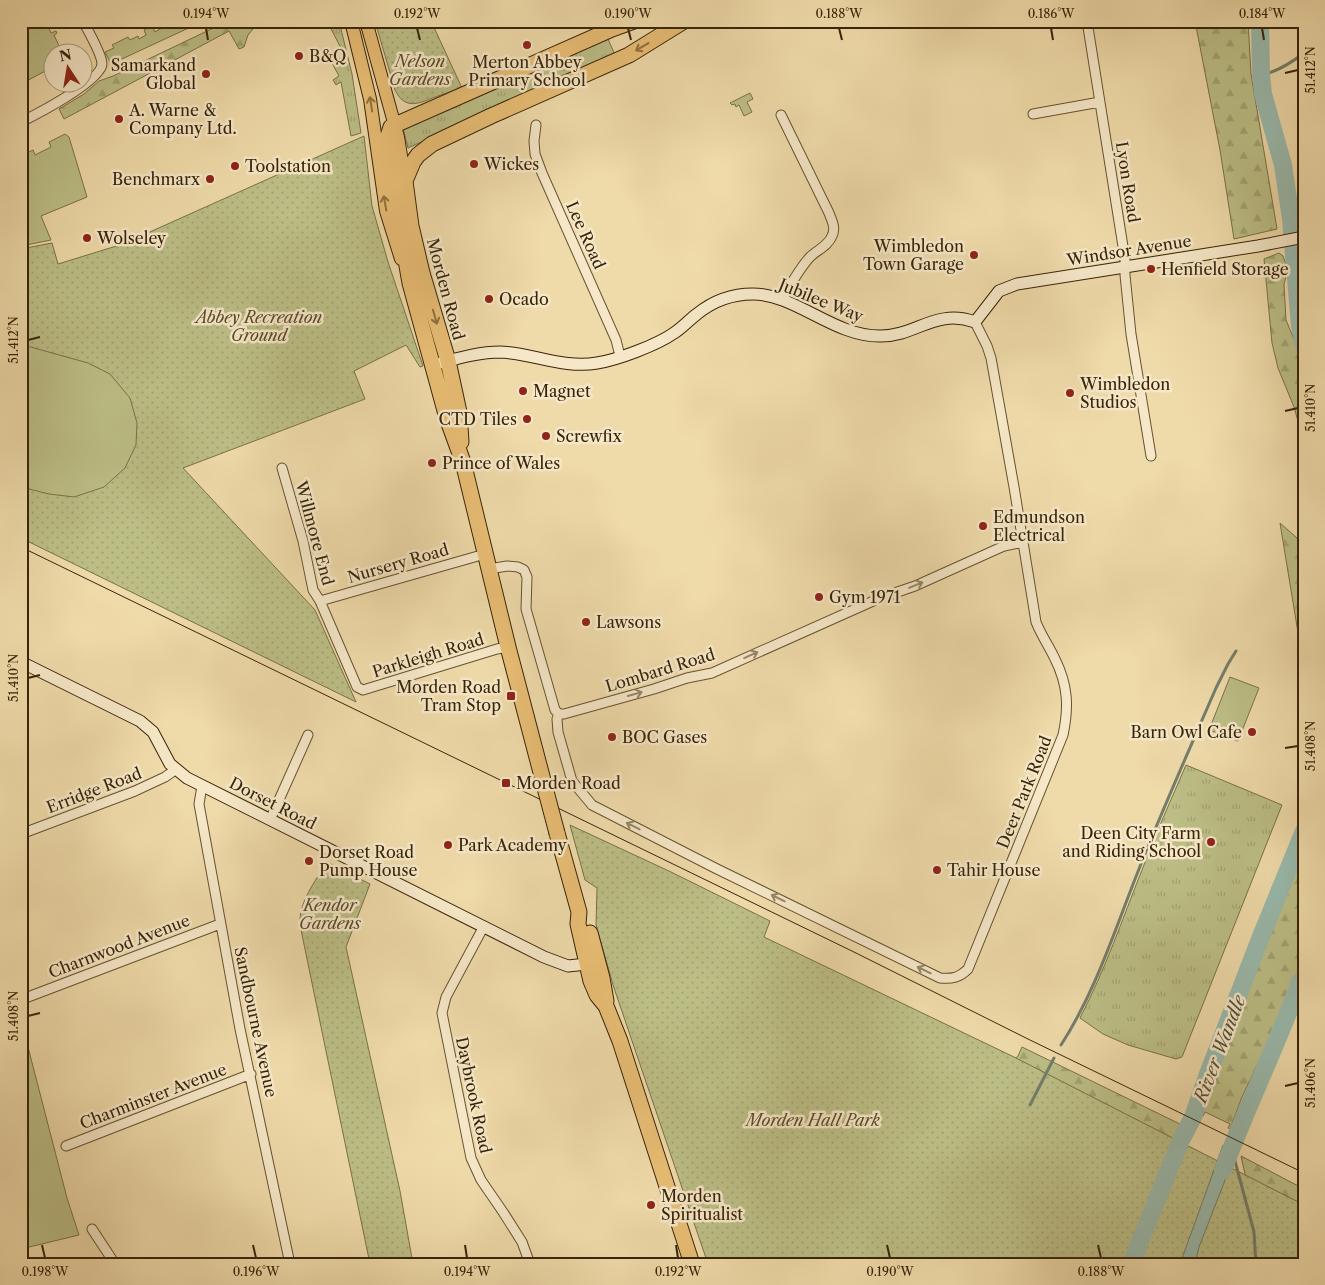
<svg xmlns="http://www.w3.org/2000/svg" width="1325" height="1285" viewBox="0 0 1325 1285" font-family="'Libre Caslon Text',serif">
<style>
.grass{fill:url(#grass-tufts);stroke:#7a7148}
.forest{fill:url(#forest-firs);stroke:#7a7148}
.park{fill:url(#park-dots);stroke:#7a7148}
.garden{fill:#bcbe86;stroke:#7a7148}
.water{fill:#9abaad;stroke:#737e6b}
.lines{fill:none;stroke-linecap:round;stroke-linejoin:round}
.stream{stroke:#737e6b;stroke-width:3}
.river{stroke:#9abaad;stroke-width:18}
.street-casing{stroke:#665231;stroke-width:11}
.secondary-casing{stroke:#382409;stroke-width:13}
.primary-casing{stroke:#382409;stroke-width:14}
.highway-casing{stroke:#382409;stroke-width:17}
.street{stroke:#f5e7c7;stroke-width:9}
.secondary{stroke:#f5e7c7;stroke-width:11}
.primary{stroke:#e8bd74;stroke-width:12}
.highway{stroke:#e8bd74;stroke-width:15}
.tram{stroke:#382409;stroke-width:1}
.highway-bridge-casing{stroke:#382409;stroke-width:17;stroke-linecap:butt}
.highway-bridge{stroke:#e8bd74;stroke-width:15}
.oneway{stroke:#90703e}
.oneway2{stroke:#968668}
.ticks{fill:none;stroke:#382409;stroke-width:2}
.poi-dot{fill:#8f2418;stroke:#f5e7c7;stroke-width:2}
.labels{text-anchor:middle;stroke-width:5;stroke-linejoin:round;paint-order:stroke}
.poi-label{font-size:16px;fill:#382409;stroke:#f5e7c7;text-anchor:start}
.park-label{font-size:16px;font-style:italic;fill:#594a28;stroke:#f5e7c7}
.street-label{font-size:16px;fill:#382409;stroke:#f5e7c7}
.water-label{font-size:18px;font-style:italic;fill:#55513a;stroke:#f5e7c7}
.neatline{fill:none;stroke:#382409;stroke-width:2}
.ticks-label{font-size:12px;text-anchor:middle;fill:#382409}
</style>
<defs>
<pattern id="grass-tufts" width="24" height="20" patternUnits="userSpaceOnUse" patternTransform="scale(1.25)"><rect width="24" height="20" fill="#bcbe86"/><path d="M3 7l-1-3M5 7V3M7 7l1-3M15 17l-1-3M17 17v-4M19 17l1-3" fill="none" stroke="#a2a372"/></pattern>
<pattern id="forest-firs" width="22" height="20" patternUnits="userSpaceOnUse" patternTransform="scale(1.25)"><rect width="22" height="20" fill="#bcbe86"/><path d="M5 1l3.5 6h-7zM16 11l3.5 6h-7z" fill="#a2a372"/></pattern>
<pattern id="park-dots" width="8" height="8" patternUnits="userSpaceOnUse" patternTransform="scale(1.25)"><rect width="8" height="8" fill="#bcbe86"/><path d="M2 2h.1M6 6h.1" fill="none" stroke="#a2a372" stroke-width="1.8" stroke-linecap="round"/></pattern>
</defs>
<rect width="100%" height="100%" fill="#efdaa9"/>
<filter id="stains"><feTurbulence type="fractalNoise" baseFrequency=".004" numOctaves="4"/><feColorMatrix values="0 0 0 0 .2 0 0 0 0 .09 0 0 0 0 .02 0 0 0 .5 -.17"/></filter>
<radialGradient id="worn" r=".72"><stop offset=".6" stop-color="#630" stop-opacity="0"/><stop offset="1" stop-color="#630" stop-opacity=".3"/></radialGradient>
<path class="grass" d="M327,21h12l13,53 9,59 -10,3 -10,-54 -5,3 -3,-5 6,-4 -7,-13 13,-7z
M608,39l7,16 -207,93 -5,-20z
M750,93l3,6 -6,3 5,10 -8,4 -5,-11 -3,2 -1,-3 -3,1 -2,-2z
M1186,765l96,40 -100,252 -6,2 -48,-14 -25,-11 -23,-16c25,-48 42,-98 62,-148 13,-35 29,-70 44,-105z"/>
<path class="forest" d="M228,21h21l4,8 -5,6 -4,12 -5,2 -10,-18 -165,88 -5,-10 25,-15 15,-13 14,-5z
M1195,21h53l3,53 26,155 -43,10 -14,-89z
M1279,253l4,3 5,14 -4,14 2,36 18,43v80l-10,-36 -16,-39 -6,-25 -8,-84z
M1280,523l17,15 7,24v89h-3z
M1304,848v120l-62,129 -12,32 -2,-1 2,-4 -25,-12 -2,4 -2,-1 11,-33z
M1022,1047l160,78 -35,78 -146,-132 17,-15z
M1241,1156l63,33v58l-53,-61 -6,-12z"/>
<path class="park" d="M375,21h56l31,67c-9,3 -18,6 -27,9 -17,7 -30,13 -40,-7z
M364,136l8,70 16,56 35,104 -3,1 -14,-22 -52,26 11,28 -182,69 132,142 41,92 -335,-164v-289l31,-6 6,21 65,-20z
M570,825l101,47 99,49 -6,16 250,120 290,148v59h-596l-95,-279 -17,-60 1,-37 -12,-8z
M327,862l43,22 -24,63 54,244 13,73h-43l-70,-339c-2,-22 16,-45 27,-63z"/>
<path class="garden" d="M21,21h25l5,12 5,-2 1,2 -3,2 8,17h-10v22l-3,-5 -28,15z
M174,21h21l-2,5 -82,38 -6,-12 9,-4 -2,-3 16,-8 2,3 8,-4 1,3 7,-4 -2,-5 8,-4 3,6z
M65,134l4,3 18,60 -46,19 10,24 -30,6v-90l12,-6 2,5 16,-8 -2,-5z
M21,340l6,6 61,17 22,11 20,24 7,25 -1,22 -11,23 -21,19 -30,10 -25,-3 -20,-5 -8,5z
M1230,677l29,11 -21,53 -29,-11z
M21,1020l46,178 12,37 -58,14z"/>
<path class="water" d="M1223,1145l11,3 -10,35 -25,64 -4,17h-15z"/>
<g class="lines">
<path class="stream" d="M1261,75c16,-3 30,-12 43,-22
M1061,1045c35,-54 54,-116 78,-176 24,-61 51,-121 77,-181l12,-24 8,-13
M1030,1105l24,-47
M1232,1150l22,82 2,32"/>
<path class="river" d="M1260,21l1,54 2,19 20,71 8,54 9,107 4,19
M1223,1170c24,-64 54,-125 77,-188l4,-5
M1131,1264l50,-124 12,-23 15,-43 52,-135 44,-108"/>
<g class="street-casing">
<path id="street" d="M1087,21l38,238v16l6,59 20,122
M86,26l11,-5
M1033,114l67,-12
M781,115l48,98c3,8 7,15 3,23 -4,10 -15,14 -22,21 -12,13 -20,29 -28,43
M21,122c16,-8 80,-41 81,-58 0,-10 -14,-33 -19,-43
M536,125l-2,16 1,13 7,19 74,167 4,16
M282,468l21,73 10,49 7,11 37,86 6,3 134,-41 11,-2
M489,569l18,-3 11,1 6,3 3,7 -1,32 29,101 4,4
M320,601l165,-47
M559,714l-2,5 1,13 14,49 20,24 123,63 225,110c12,1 19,0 28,-9l95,-234c6,-28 5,-50 -8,-76 -6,-13 -14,-24 -19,-37l-22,-135 -23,-129 -4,-12 -12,-24
M559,714h5l90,-25 33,-11 25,-5 168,-75 35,-12 89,-40 19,-4
M202,786l-3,18 41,225 50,235
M270,820l38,-85
M21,834l114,-43 30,-14 10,-7
M484,926l-38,71 -4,16 29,145 10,22 22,32 19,30 8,22
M28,997l192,-73
M66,1146l185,-72
M92,1229l23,35"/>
</g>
<g class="secondary-casing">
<path id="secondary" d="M440,363c19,-5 40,-11 60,-11 32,1 64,17 97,11 20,-3 60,-18 77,-30 8,-5 15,-13 23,-19 16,-13 36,-20 56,-20 43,0 81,43 128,42 35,0 55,-28 94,-14l24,-31 18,-7 241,-38 46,-9
M21,662l119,59 13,11 17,32 17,14 357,179 24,9 19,-2"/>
</g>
<g class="primary-casing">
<path id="primary" d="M351,21l19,78 16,112 15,48
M366,21l32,116 7,44"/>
</g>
<g class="highway-casing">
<path id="highway" d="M461,442l-2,-30 -11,-51 -26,-88 -11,-47 -6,-45 8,-19 5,-7 14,-11 59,-28 138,-61 55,-34
M544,784l-36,-137 -45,-185 -16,-44 -37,-135 -10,-57 -12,-90 3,-9 4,-2 217,-96 22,-8
M557,833l22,79 -1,12 13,57 6,14 9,11 14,35 72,223
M590,933l12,45 4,23"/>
</g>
<use href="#street" class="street"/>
<use href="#secondary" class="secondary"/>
<use href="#primary" class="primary"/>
<use href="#highway" class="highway"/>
<path class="tram" d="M21,547l835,406 174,87 274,133"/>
<g class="highway-bridge-casing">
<path id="highway-bridge" d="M544,784l13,49"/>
</g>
<use href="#highway-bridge" class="highway-bridge"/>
</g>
<defs><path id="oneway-shaft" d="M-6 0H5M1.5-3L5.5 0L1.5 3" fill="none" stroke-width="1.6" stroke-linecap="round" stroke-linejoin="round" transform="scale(1.25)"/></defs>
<g class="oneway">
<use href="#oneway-shaft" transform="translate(642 47) rotate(149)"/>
<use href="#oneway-shaft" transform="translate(371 104) rotate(-99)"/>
<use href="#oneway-shaft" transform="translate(385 203) rotate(-100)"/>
<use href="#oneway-shaft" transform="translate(435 317) rotate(74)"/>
</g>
<g class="oneway2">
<use href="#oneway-shaft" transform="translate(916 585) rotate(-22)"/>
<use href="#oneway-shaft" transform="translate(751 655) rotate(-24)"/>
<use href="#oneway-shaft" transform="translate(635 694) rotate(-15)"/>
<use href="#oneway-shaft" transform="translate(633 826) rotate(-153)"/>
<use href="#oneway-shaft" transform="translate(778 898) rotate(-154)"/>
<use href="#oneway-shaft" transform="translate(924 970) rotate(-154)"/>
</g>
<path class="ticks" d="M206,28l2,12M417,28l3,12M628,28l3,12M839,28l3,12M1051,28l2,12M1262,28l2,12M1285,73l13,-3M28,340l12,-3M1285,411l13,-3M28,678l12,-3M1285,748l13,-2M28,1016l12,-3M1285,1086l13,-3M42,1245l3,13M253,1245l3,13M465,1245l2,13M676,1245l2,13M887,1245l3,13M1098,1245l3,13"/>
<g class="poi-dot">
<circle cx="527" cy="45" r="5"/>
<circle cx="299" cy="56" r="5"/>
<circle cx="206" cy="74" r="5"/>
<circle cx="119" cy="119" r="5"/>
<circle cx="474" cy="164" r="5"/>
<circle cx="235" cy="166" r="5"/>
<circle cx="210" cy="179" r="5"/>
<circle cx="87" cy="238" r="5"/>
<circle cx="974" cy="255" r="5"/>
<circle cx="1151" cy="269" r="5"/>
<circle cx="489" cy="299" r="5"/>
<circle cx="523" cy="391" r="5"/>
<circle cx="1070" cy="393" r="5"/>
<circle cx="527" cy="419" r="5"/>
<circle cx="546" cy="436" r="5"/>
<circle cx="432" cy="463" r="5"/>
<circle cx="983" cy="526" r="5"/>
<circle cx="819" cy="597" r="5"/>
<circle cx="586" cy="622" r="5"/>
<rect x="506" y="691" width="10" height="10" rx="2.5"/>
<circle cx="1252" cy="732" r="5"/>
<circle cx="612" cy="737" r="5"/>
<rect x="501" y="778" width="10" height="10" rx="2.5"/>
<circle cx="1211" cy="842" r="5"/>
<circle cx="448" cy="845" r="5"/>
<circle cx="309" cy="861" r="5"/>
<circle cx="937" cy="870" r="5"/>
<circle cx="651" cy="1205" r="5"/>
</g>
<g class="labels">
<g class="poi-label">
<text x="309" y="62">B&amp;Q</text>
<text x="527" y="68" text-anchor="middle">Merton Abbey<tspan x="527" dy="18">Primary School</tspan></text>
<text x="196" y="71" text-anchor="end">Samarkand<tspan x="196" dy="18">Global</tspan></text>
<text x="129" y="116">A. Warne &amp;<tspan x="129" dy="18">Company Ltd.</tspan></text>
<text x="484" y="170">Wickes</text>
<text x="245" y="172">Toolstation</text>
<text x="200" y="185" text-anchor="end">Benchmarx</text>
<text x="97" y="244">Wolseley</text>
<text x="964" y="252" text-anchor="end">Wimbledon<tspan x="964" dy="18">Town Garage</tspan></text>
<text x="1161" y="275">Henfield Storage</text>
<text x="499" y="305">Ocado</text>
<text x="1080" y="390">Wimbledon<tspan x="1080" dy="18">Studios</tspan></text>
<text x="533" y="397">Magnet</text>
<text x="517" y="425" text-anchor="end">CTD Tiles</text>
<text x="556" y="442">Screwfix</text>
<text x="442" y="469">Prince of Wales</text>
<text x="993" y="523">Edmundson<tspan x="993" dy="18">Electrical</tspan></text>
<text x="829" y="603">Gym 1971</text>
<text x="596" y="628">Lawsons</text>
<text x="501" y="693" text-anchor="end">Morden Road<tspan x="501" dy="18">Tram Stop</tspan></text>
<text x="1242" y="738" text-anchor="end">Barn Owl Cafe</text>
<text x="622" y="743">BOC Gases</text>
<text x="516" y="789">Morden Road</text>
<text x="1201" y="839" text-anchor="end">Deen City Farm<tspan x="1201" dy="18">and Riding School</tspan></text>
<text x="458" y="851">Park Academy</text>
<text x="319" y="858">Dorset Road<tspan x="319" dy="18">Pump House</tspan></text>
<text x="947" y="876">Tahir House</text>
<text x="661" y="1202">Morden<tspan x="661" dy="18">Spiritualist</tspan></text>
</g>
<g class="park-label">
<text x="420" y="67">Nelson<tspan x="420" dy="18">Gardens</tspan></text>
<text x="259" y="323">Abbey Recreation<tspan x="259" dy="18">Ground</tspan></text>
<text x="330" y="911">Kendor<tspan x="330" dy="18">Gardens</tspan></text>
<text x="813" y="1126">Morden Hall Park</text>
</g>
<g class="street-label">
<text transform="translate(1128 182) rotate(81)" y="6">Lyon Road</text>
<text transform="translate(586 235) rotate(66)" y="6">Lee Road</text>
<text transform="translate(1129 250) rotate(-9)" y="6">Windsor Avenue</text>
<text transform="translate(446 289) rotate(75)" y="6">Morden Road</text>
<text transform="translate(821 300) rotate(22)" y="6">Jubilee Way</text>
<text transform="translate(315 533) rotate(75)" y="6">Willmore End</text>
<text transform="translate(398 563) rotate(-16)" y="6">Nursery Road</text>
<text transform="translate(428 655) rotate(-17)" y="6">Parkleigh Road</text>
<text transform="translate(660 670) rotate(-17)" y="6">Lombard Road</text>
<text transform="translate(94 790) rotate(-21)" y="6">Erridge Road</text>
<text transform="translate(1024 792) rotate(-68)" y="6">Deer Park Road</text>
<text transform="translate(273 803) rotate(27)" y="6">Dorset Road</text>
<text transform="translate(119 946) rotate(-21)" y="6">Charnwood Avenue</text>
<text transform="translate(256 1022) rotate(78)" y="6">Sandbourne Avenue</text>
<text transform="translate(474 1095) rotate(78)" y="6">Daybrook Road</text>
<text transform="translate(153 1096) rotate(-21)" y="6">Charminster Avenue</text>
</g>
<g class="water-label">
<text transform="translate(1220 1049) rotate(-69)" y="6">River Wandle</text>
</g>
</g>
<rect width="1325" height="1285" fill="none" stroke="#efdaa9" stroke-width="55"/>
<g transform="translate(68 68) rotate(348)"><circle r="24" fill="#f5e7c7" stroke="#a9997b"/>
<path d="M0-4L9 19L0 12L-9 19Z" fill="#8f2418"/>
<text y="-8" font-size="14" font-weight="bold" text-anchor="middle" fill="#382409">N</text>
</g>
<rect x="28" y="28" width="1270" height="1230" class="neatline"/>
<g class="ticks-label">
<text x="206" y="18">0.194°W</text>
<text x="417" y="18">0.192°W</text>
<text x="628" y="18">0.190°W</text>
<text x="839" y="18">0.188°W</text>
<text x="1051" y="18">0.186°W</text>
<text x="1262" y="18">0.184°W</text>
<text transform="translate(1311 70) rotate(-90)" y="4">51.412°N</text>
<text transform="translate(14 340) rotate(-90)" y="4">51.412°N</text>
<text transform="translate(1311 408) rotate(-90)" y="4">51.410°N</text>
<text transform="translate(14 678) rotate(-90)" y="4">51.410°N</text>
<text transform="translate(1311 746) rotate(-90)" y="4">51.408°N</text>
<text transform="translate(14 1016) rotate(-90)" y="4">51.408°N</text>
<text transform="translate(1311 1083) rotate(-90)" y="4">51.406°N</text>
<text x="45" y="1276">0.198°W</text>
<text x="256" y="1276">0.196°W</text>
<text x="467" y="1276">0.194°W</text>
<text x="678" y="1276">0.192°W</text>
<text x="890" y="1276">0.190°W</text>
<text x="1101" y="1276">0.188°W</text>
</g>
<rect width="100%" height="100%" filter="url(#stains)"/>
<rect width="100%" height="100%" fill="url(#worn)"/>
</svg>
